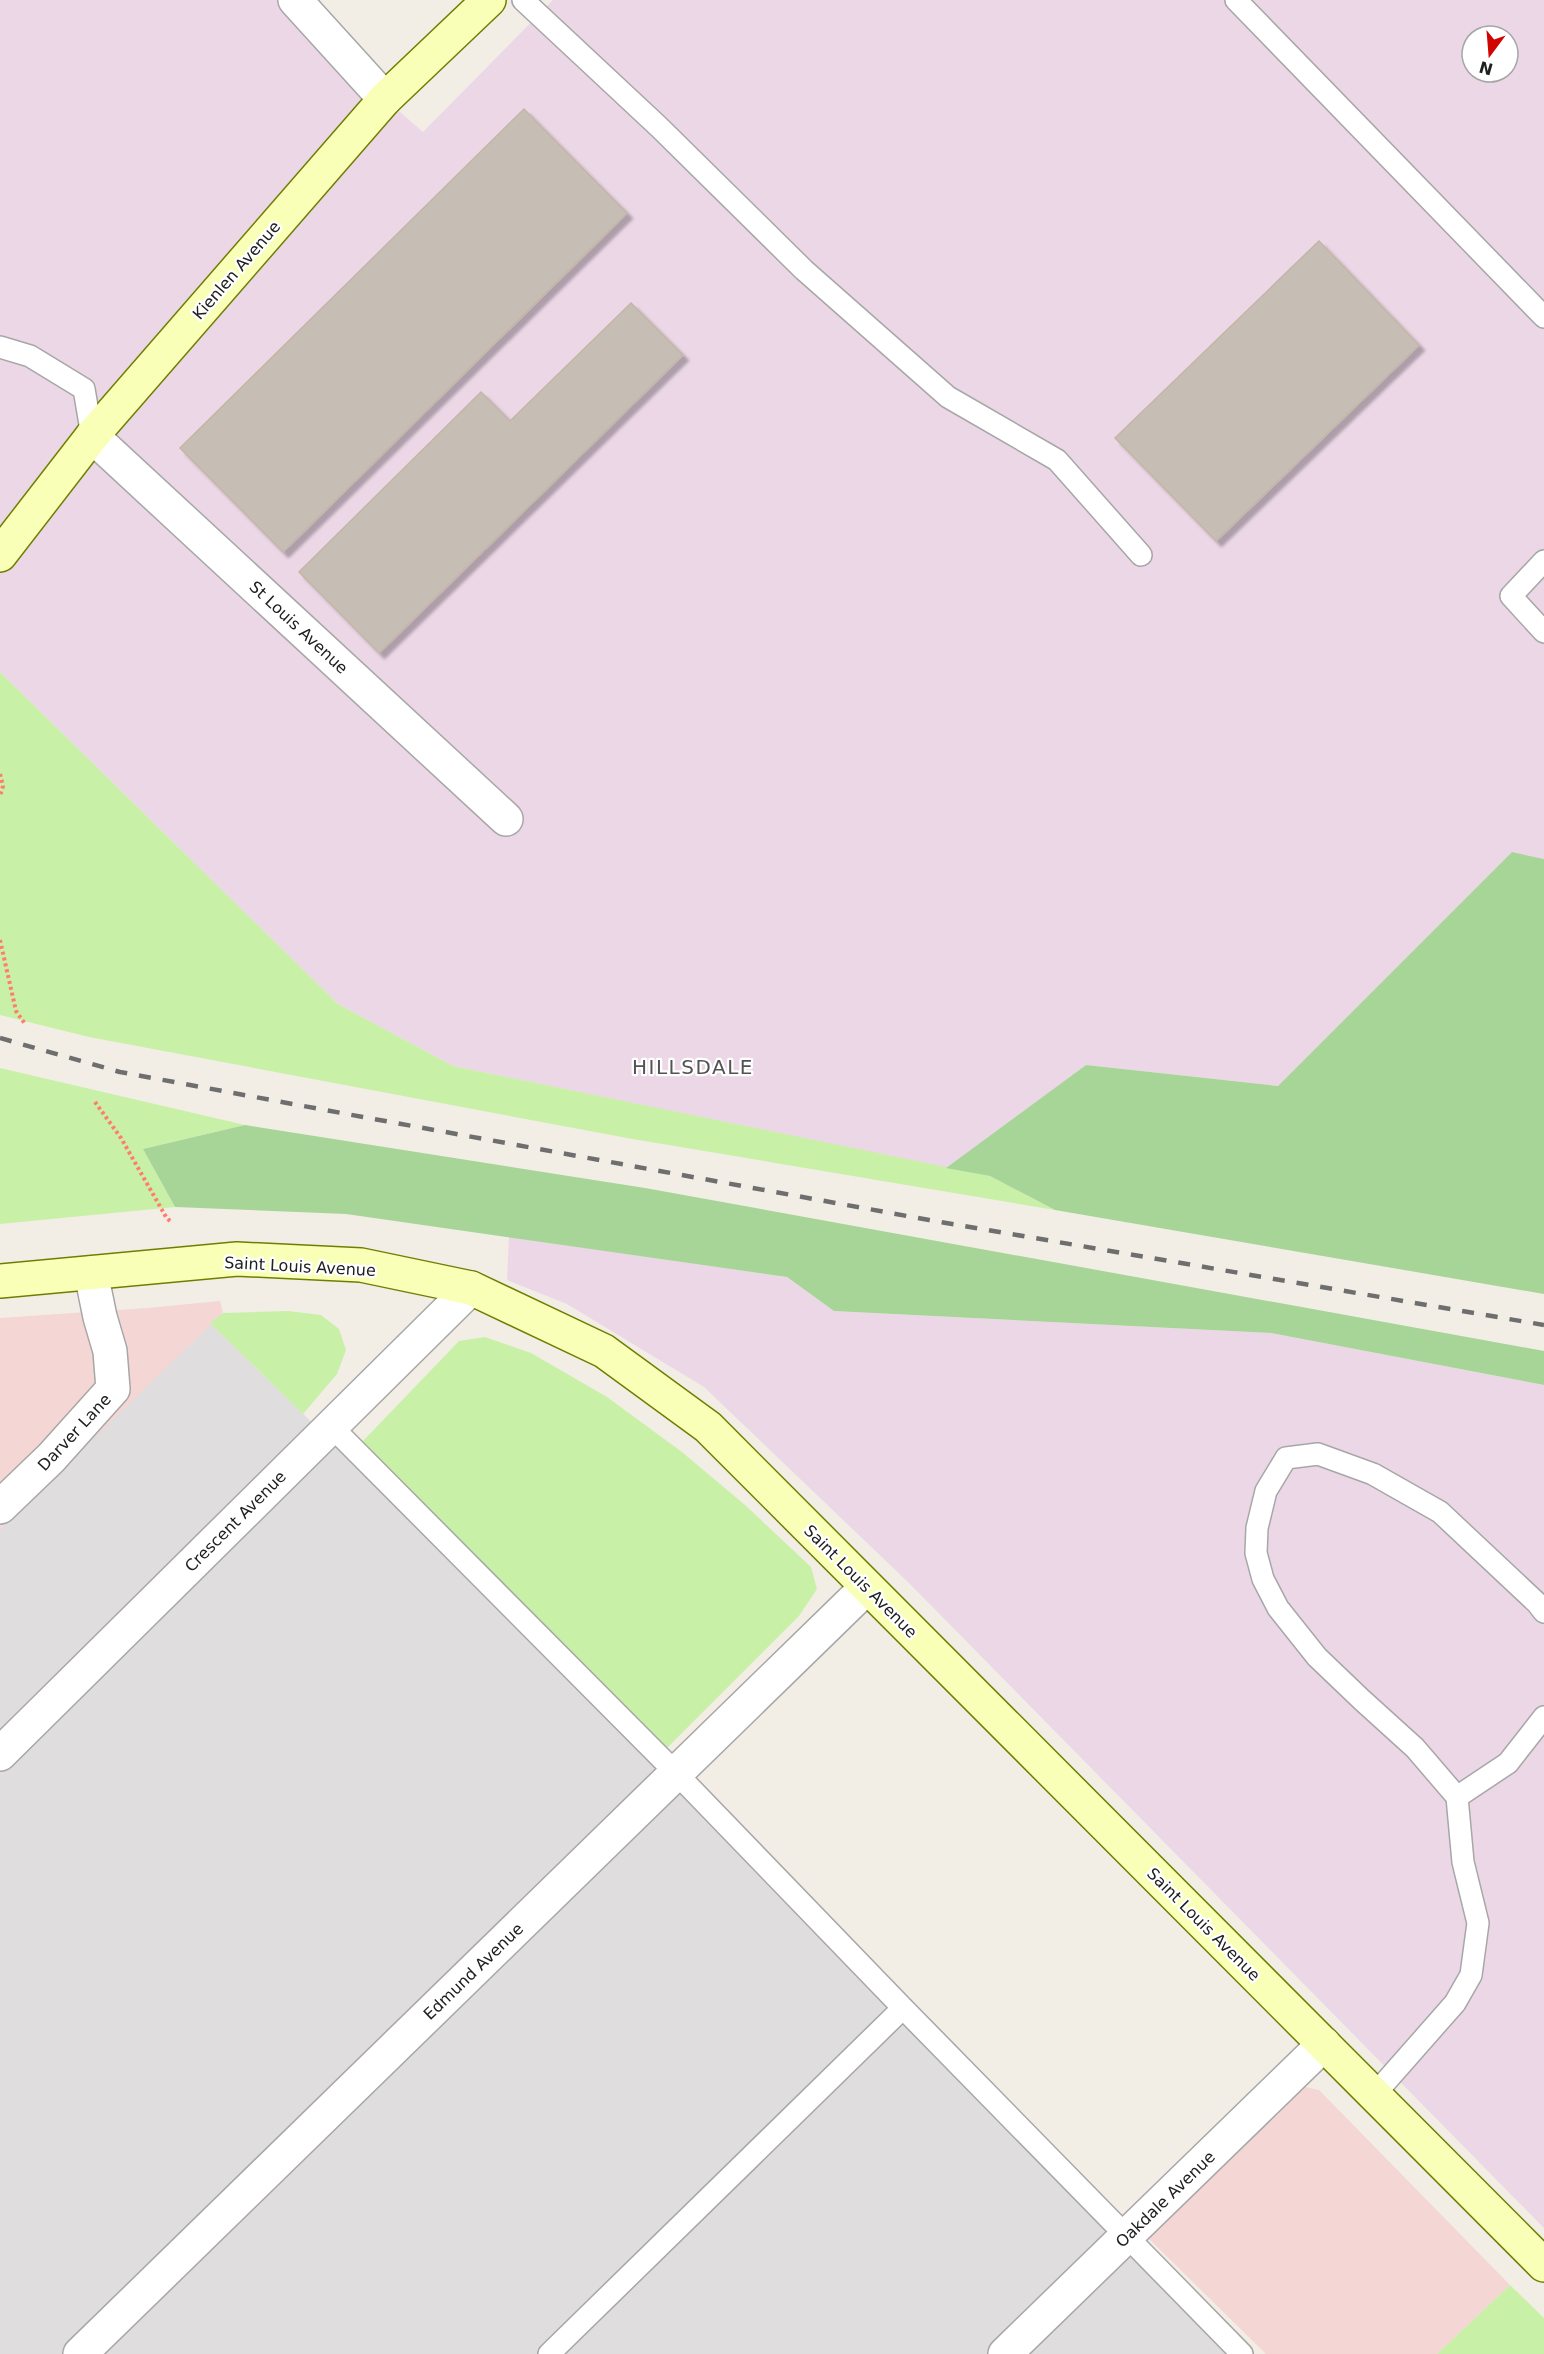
<svg xmlns="http://www.w3.org/2000/svg" width="1544" height="2354" viewBox="0 0 1544 2354" font-family="'DejaVu Sans',sans-serif">
<style>
.residential{fill:#dfdddd}
.commercial{fill:#f4d6d4}
.industrial{fill:#ecd7e7;fill-rule:evenodd}
.grass{fill:#c9f0a7}
.forest{fill:#a7d597}
.building{fill:#c6beb5;stroke:#c5b5a7;stroke-width:1.5;filter:url(#shadow)}
.lines{fill:none;stroke-linecap:round;stroke-linejoin:round}
.lane-casing{stroke:#a7a7a7;stroke-width:24}
.street-casing{stroke:#a7a7a7;stroke-width:36}
.secondary-casing{stroke:#6e7f00;stroke-width:36}
.path{stroke:#ff7d6a;stroke-width:4;stroke-dasharray:3 3;stroke-linecap:butt}
.lane{stroke:#fff;stroke-width:21}
.street{stroke:#fff;stroke-width:33}
.secondary{stroke:#f9ffb7;stroke-width:33}
.rail{stroke:#6e6e6e;stroke-width:4.5;stroke-dasharray:12 12;stroke-linecap:butt}
.labels{text-anchor:middle;stroke-width:4.5;stroke-linejoin:round;paint-order:stroke}
.street-label{font-size:16px;fill:#202020;stroke:#fff}
.quarter-label{font-size:20px;letter-spacing:1.5px;fill:#535353;stroke:#fff}
</style>
<defs>
<filter id="shadow"><feDropShadow dx="5.5" dy="5.5" stdDeviation="1.5" flood-color="#0004"/></filter>
</defs>
<rect width="100%" height="100%" fill="#f2eee6"/>
<path class="residential" d="M210,1323l242,236 775,795h-1227v-825z"/>
<path class="commercial" d="M220,1301l3,12 -223,216v-211l147,-10z
M1301,2086l18,4 191,195 -73,69h-171l-120,-118z"/>
<path class="industrial" d="M0,0h292l93,99 38,33 130,-132h991v859l-32,-7 -234,234 -192,-21 -140,103 -493,-102 -115,-62 -338,-332zM1472,36h36v36h-36z
M509,1237l278,40 47,34 437,22 273,52v843l-635,-645 -205,-196 -137,-83 -60,-24z"/>
<path class="grass" d="M0,672l338,332 115,62 537,110 65,34 -428,-72 -538,-101 -89,-22z
M0,1068l245,57 -102,24 32,58 -175,17z
M288,1311l33,4 18,14 7,21 -9,24 -34,40 -93,-91 13,-10z
M485,1337l46,16 76,44 75,55 63,53 66,62 6,22 -18,27 -133,133 -304,-307 97,-101z
M1510,2285l34,33v36h-107z"/>
<path class="forest" d="M1512,852l32,7v435l-489,-84 -65,-34 -44,-8 140,-103 192,21z
M245,1125l400,63 899,163v34l-273,-52 -437,-22 -47,-34 -441,-63 -171,-7 -32,-58z"/>
<path class="building" d="M524,109l103,104 -344,339 -103,-104z
M1319,241l100,104 -203,196 -101,-103z
M631,303l52,52 -304,298 -80,-81 182,-180 29,29z"/>
<g class="lines">
<g class="lane-casing">
<path id="lane" d="M523,0l136,127 145,143 144,127 109,63 84,95
M1236,0l308,317
M0,347l30,9 54,33 8,47
M1544,561l-33,35 33,36
M331,1426l345,347 227,235 339,346
M1457,1797l51,-34 36,-46
M1374,2095l81,-92 16,-28 7,-52 -15,-61 -6,-65 -42,-49 -53,-48 -45,-43 -39,-49 -15,-29 -7,-26 1,-25 9,-37 20,-33 32,-4 55,20 67,38 97,91 7,9
M549,2354l354,-346"/>
</g>
<g class="street-casing">
<path id="street" d="M295,0l90,99
M92,436l414,383
M0,1507l51,-49 62,-69 -3,-38 -10,-34 -9,-44
M0,1754l471,-466
M80,2354l787,-767
M1005,2354l319,-310"/>
</g>
<g class="secondary-casing">
<path id="secondary" d="M0,555l92,-119 293,-337 104,-99
M0,1281l237,-22 124,6 110,23 133,63 104,76 836,838"/>
</g>
<path class="path" d="M0,774l3,12 -3,10
M0,940l16,71 9,13
M95,1102l26,36 45,79 5,5"/>
<use href="#lane" class="lane"/>
<use href="#street" class="street"/>
<use href="#secondary" class="secondary"/>
<path class="rail" d="M0,1038l120,34 243,45 566,103 615,105"/>
</g>
<g class="labels">
<g class="street-label">
<text transform="translate(236 270) rotate(-49)" y="6">Kienlen Avenue</text>
<text transform="translate(299 627) rotate(43)" y="6">St Louis Avenue</text>
<text transform="translate(300 1266) rotate(3)" y="6">Saint Louis Avenue</text>
<text transform="translate(74 1432) rotate(-47)" y="6">Darver Lane</text>
<text transform="translate(235 1521) rotate(-45)" y="6">Crescent Avenue</text>
<text transform="translate(861 1581) rotate(45)" y="6">Saint Louis Avenue</text>
<text transform="translate(1204 1924) rotate(45)" y="6">Saint Louis Avenue</text>
<text transform="translate(473 1971) rotate(-44)" y="6">Edmund Avenue</text>
<text transform="translate(1165 2199) rotate(-44)" y="6">Oakdale Avenue</text>
</g>
<g class="quarter-label">
<text x="693" y="1074">HILLSDALE</text>
</g>
</g>
<g transform="translate(1490 54) rotate(196)"><circle r="28" fill="#ffffff" stroke="#a6a6a6" stroke-width="1.5"/>
<path d="M0-4.5L10 22L0 15L-10 22Z" fill="#d10500"/>
<text y="-9" font-size="16" font-weight="bold" text-anchor="middle" fill="#202020">N</text>
</g>
</svg>
